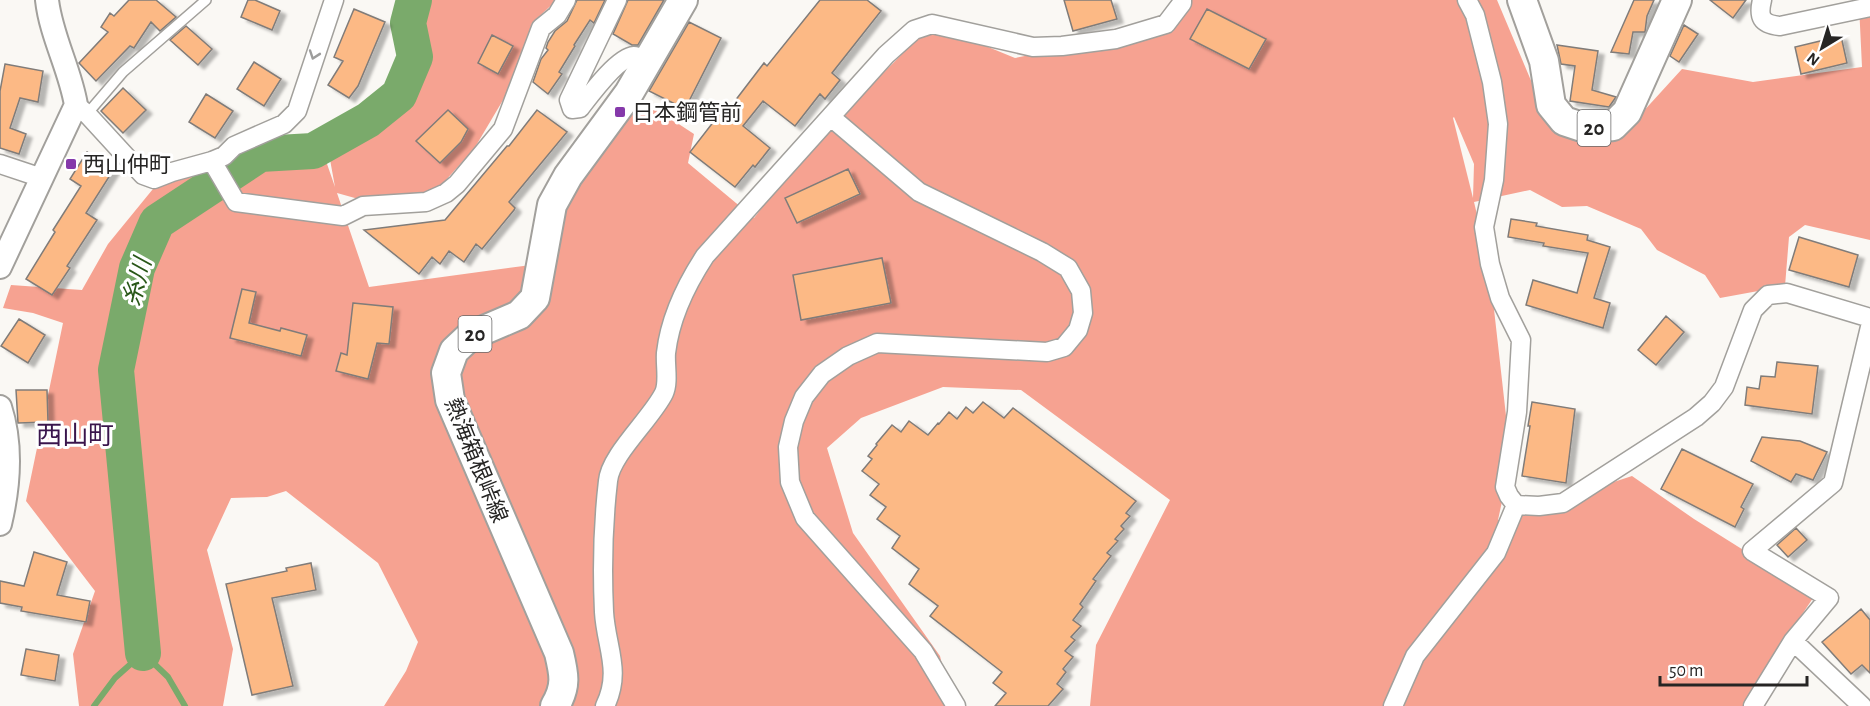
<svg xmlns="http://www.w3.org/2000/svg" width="1870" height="706" viewBox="0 0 1870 706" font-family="'Alegreya Sans','Noto Sans JP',sans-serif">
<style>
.forest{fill:#f6a291;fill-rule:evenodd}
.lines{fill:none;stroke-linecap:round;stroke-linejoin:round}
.stream{stroke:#7aaa6b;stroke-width:6}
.river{stroke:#7aaa6b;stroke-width:36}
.building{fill:#fcb985;stroke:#807c79;stroke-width:1.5;filter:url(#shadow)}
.service-casing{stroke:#a2a09c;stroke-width:12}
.minor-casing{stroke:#a2a09c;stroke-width:21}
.tertiary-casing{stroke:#a2a09c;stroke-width:26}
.primary-casing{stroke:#a2a09c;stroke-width:32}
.service{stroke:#fff;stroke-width:9}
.minor{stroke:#fff;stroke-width:18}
.tertiary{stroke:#fff;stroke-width:22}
.primary{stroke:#fff;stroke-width:28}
.oneway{stroke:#9d9d9c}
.poi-dot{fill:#8539aa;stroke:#fff;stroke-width:2}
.labels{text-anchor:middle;stroke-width:6;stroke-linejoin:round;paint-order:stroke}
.shield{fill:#fff;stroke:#676666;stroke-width:1.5}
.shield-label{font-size:21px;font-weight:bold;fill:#262524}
.poi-label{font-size:22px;fill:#262524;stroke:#fff;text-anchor:start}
.street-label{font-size:22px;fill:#262524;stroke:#fff}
.water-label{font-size:24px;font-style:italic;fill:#295718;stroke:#fff}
.quarter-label{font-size:26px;fill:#3a154c;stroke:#fff}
</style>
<defs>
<filter id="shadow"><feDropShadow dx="6" dy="4" stdDeviation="1.5" flood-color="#0004"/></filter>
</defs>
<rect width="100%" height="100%" fill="#faf8f4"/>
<path class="forest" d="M417,0h140l-25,23 -20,62 -38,64 -48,53 -46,3 -43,-12 32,94 162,-22 102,-171 61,40 -6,29 66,55c53,-71 116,-131 178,-194l83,34 153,-31 17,-27h312l43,102 55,26 45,-13 42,-46 71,13 109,-15 -3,-62 11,1v234l-65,-15 -16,12 -4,49 -65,12 -15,-23 -48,-25 -16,-21 -54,-23 -25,1 -32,-17 -56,12 15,63 22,195 -13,60 134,-44 62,43 121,76 -16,24 -8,26 -37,44 -11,17h-653l6,-61 74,-145 -149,-110 -78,-3 -82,31 -34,30 26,85 87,123 12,50h-568l22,-35 12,-29 -40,-79 -92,-72 -19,6 -36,1 -24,52 26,99 -10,57h-144l-6,-52 22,-63 -69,-90 37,-178 -30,-10 -30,-5 8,-23 71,5 26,-46 58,-71 151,-38 18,52 -8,-44 89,-54zM1454,117l20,47 -1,34 -20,-80z"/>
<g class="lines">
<path class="stream" d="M94,706l21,-28 28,-25 25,24 17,29"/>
<path class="river" d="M143,653l-27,-283 21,-102 20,-46 103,-68 53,-3 55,-31 31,-25 16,-38 -7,-34 6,-23"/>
</g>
<path class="building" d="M129,0h27l20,17 -16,14 -9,-9 -17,26 -4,-2 -34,35 -17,-18 29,-31 -7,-5 9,-14 4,3z
M248,0h7l25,11 -8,19 -31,-13z
M577,0h28l-11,23 -4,-3 -16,25 1,1 -16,26 3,2 -14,20 -15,-12 8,-23 7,-9 -2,-2 2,-6 7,-11 12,-10z
M628,0h36l-26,45h-6l-19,-11z
M820,0h47l14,11 -49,62 8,7 -15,19 -5,-5 -25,32 -32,-25 -20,25 27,22 -15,19 -2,-2 -18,22 -45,-35 35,-45 3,3 36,-47 3,3z
M1064,0h47l6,19 -44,12z
M1634,0h20l-7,16 -2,16h-12l-4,22 -18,-2z
M1710,0h36l-13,18z
M354,9l31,13 -27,64 -9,12 -21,-13 15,-24 -9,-4z
M1207,9l59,30 -17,30 -59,-30z
M689,22l32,16 -36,71 -36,-18z
M1684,25l14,9 -19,28 -9,-6z
M186,26l26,23 -14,16 -28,-25z
M492,35l21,11 -15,28 -20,-11z
M1841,36l6,27 -46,11 -6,-27z
M1557,45l41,6 -6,39 24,7 -7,10 -39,-6 5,-35 -14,-2z
M254,62l27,17 -17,27 -27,-17z
M5,64l38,7 -5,31 -18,-4 -10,30 16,6 -7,20 -19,-6v-57z
M123,88l23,22 -23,23 -22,-22z
M206,94l27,17 -18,27 -26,-16z
M448,110l20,19 -7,13 -21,21 -24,-22z
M537,110l30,22 -58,70 6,6 -1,2 -32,39 -6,-5 -12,18 -15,-11 -9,13 -8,-7 -13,17 -55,-44 81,-10 62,-74h2z
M87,152l27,17 -28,44 11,7 -30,46 3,2 -18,27 -26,-16 29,-47 -2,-2 28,-44 -11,-7z
M848,169l12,25 -63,29 -12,-25z
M1511,219l26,4 -1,3 52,9 -1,5 23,7 -16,51 16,5 -7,25 -77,-23 7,-25 44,13 11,-40 -45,-7 1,-3 -36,-6z
M1799,237l59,18 -9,32 -60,-17z
M882,258l9,45 -90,17 -8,-45z
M242,289l14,3 -7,31 31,8 1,-3 26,7 -6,21 -71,-18z
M353,303l40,4 -4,37 -12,-1 -9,36 -32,-8 5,-18 6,2z
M1666,316l18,16 -28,33 -18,-15z
M19,319l26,16 -17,28 -27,-17z
M1777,362l41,4 -6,48 -67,-9 2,-18 12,2 2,-13 14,1z
M16,390h31l1,32 -30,1z
M983,402l21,16 9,-10 123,93 -10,12 4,3 -9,10 3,3 -9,10 3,2 -11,12 4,3 -18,23 3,2 -16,23 3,3 -10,13 8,6 -10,11 4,3 -10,11 8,6 -10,12 3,3 -9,12 6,5 -15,17h-53l11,-13 -13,-10 9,-11 -72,-56 8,-10 -29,-22 10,-15 -27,-21 8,-12 -23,-17 9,-12 -16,-12 9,-11 -17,-13 10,-12 -4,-3 9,-11 -1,-1 16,-19 9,7 8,-11 19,14 10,-12 1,1 10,-12 8,7 9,-12 7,6z
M1532,402l43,7 -9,74 -44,-7 8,-50h-2z
M1762,437l38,4 27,11 -14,28 -17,-6 -5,8 -40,-21z
M1682,449l71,35 -12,23 3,2 -9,18 -74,-38z
M1796,528l11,12 -19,17 -11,-12z
M34,552l33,10 -10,33 33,6 -4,21 -65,-11 1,-4 -22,-4v-22l24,5z
M311,563l5,27 -44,8 21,88 -41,9 -26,-111 61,-13 -1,-3z
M1861,609l9,11v53l-8,-8 -11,9 -29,-32z
M26,649l33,6 -4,26 -34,-6z"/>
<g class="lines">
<g class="service-casing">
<path id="service" d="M87,114l36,-42 83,-72"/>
</g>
<g class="minor-casing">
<path id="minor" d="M617,0l-48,100 3,9 8,-1c10,-13 38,-51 54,-52 5,0 10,4 14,5
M1467,0l8,15 17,67 6,42 -4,56 -10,47 6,37 10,34 21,42 -4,72 -12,75 4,9 7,9 23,1 24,-3 133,-86 16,-14 12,-16 29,-77 15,-15 19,-2 83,25
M1762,0c-4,17 -1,24 18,26l90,-19
M76,105l11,9 56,61 11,4 18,-7 40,-11 12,-5 10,-10 50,-22 13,-13 37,-111
M832,118l87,74 123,60 26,16 13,23 2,22 -5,17 -14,17 -17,5 -170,-9 -29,13 -26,18 -18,23 -10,24 -6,26 2,35 15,36 118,133 33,55
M212,161l24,41 107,14 20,-10 63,-4 20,-9 11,-9 46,-55 38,-101 16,-13 9,-15
M0,164l42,14
M1793,641l69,65
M605,706c17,-35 1,-59 -1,-94 -2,-43 -1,-88 4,-131 2,-26 44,-63 56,-88 5,-11 1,-28 2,-40 4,-35 20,-68 39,-97l181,-201 28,-25 18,-6 101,23 29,-1 54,-7 50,-15 16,-21v-3
M1393,706l22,-50 81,-103 20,-48
M1753,706l40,-65 36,-43 -77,-47 81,-68 37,-156"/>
</g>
<g class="tertiary-casing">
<path id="tertiary" d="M0,267l76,-162c-6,-36 -25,-69 -29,-105
M0,407c12,37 9,79 0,117"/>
</g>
<g class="primary-casing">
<path id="primary" d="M1522,0l22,61 7,44 13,16 24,8 25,-3 14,-14 50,-112
M555,706c12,-20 9,-32 4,-53l-109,-253 -4,-27 8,-22 16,-15 49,-21 16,-17 17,-93 16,-29 61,-83 54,-93"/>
</g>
<use href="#service" class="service"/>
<use href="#minor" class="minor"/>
<use href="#tertiary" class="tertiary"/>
<use href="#primary" class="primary"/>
</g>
<defs><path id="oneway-chevron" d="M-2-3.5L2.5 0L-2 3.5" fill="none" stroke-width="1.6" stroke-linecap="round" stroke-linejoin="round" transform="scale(1.5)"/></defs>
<use class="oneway" href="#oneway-chevron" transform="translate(314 55) rotate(109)"/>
<g class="poi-dot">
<rect x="614" y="106" width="12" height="12" rx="3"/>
<rect x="65" y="158" width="12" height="12" rx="3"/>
</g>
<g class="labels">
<g class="shield">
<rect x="1577.5" y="110" width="33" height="36" rx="4.5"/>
<rect x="458.5" y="316" width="33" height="36" rx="4.5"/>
</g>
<g class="shield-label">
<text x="1594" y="135">20</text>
<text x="475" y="341">20</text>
</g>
<g class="poi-label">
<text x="632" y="120">日本鋼管前</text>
<text x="83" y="172">西山仲町</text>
</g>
<g class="street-label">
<text transform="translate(477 460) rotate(68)" y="8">熱海箱根峠線</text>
</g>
<g class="water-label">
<text transform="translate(137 282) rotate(-75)" y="8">糸川</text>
</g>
<g class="quarter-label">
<text x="75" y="444">西山町</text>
</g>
</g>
<g transform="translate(1822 48) rotate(218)" stroke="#ffffff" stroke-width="4.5" paint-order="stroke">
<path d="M0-4.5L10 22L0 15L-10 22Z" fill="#262524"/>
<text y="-9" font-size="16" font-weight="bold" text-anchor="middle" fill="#262524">N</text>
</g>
<path d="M1660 676v9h147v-9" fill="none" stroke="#262524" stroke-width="3"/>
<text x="1669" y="676" font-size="18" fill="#262524" stroke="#ffffff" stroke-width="4.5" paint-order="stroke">50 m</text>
</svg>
